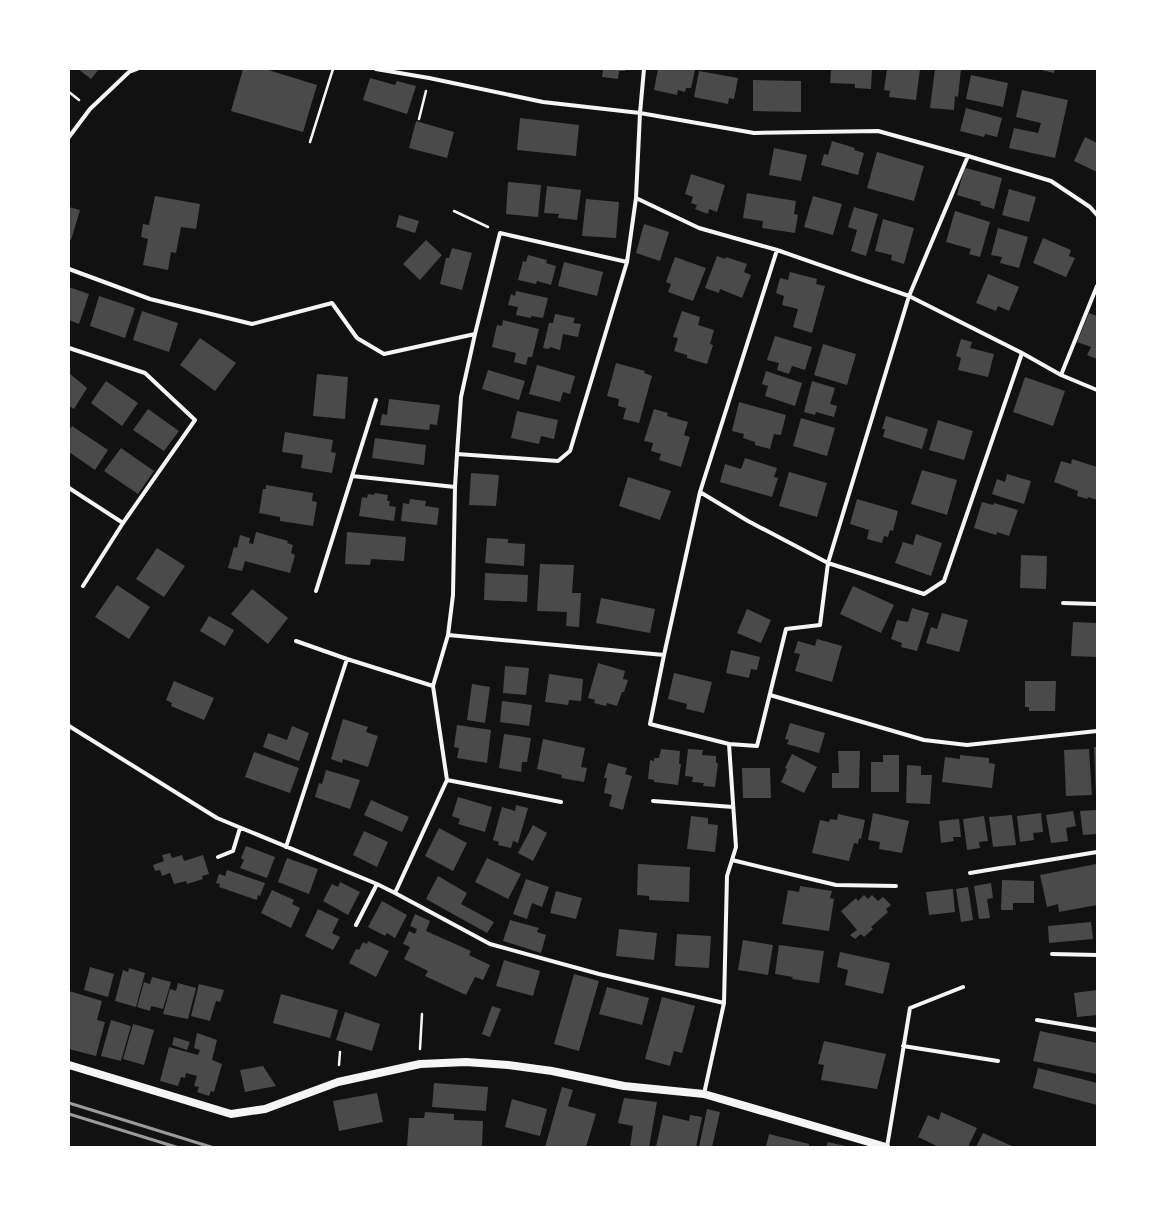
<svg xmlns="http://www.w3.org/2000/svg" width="1166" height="1216" viewBox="0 0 1166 1216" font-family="'Source Serif 4',serif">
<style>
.building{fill:#4a4a4a}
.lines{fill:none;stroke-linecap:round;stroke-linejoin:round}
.path{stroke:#f5f5f5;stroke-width:2.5}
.minor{stroke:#f5f5f5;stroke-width:4}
.secondary{stroke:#f5f5f5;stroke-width:8}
.rail{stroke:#9a9a9a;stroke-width:3}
</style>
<rect width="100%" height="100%" fill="#111"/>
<path class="building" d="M78,69h21l-8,10z
M243,69h22l52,16 -14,47 -72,-21z
M599,69h26v2h-6l-1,8 -16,-2 1,-7h-4z
M658,69l37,1 -4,18h-5l-1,4 -7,-2 -1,5 -23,-5z
M831,69h41l-1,20 -16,-1v-4l-25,-1z
M887,69h33l-4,31 -27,-3 1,-6 -6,-1z
M935,69h26l-3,28 -3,-1 -1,14 -24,-2z
M1037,69h18l-1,4z
M699,71l39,7 -4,21 -5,-1 -1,6 -34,-7z
M971,75l37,8 -5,24 -37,-8z
M370,78l25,7 2,-4 19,5 -9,28 -44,-14z
M753,80l48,1v31l-48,-1z
M1022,90l46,10 -13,58 -46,-10 5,-20 24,5 3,-10 -25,-6z
M966,108l36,10 -5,19 -12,-3 -1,3 -24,-6z
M520,118l59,7 -3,31 -59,-6z
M416,121l38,11 -7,26 -38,-10z
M1085,137l12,6v29l-23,-11z
M832,141l23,7 -1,2 10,3 -6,22 -37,-10 3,-11 4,1z
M774,148l33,7 -6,26 -32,-6z
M877,152l47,14 -10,35 -47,-13z
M966,168l36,10 -8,31 -14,-4 1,-3 -24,-7 7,-25h1z
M691,174l34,11 -8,27 -8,-3 -1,5 -13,-5 2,-4 -6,-2 2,-6 -8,-3z
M508,182l33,3 -3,32 -32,-3z
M547,186l34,4 -4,30 -19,-2 1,-4 -15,-1z
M1009,189l27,8 -7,25 -27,-7z
M747,193l49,8 -2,13 4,1 -3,18 -33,-5 1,-7 -20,-3z
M155,196l45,8 -4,25 -15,-2 -5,26 -5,-1 -3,18 -25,-5 5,-26 -7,-2 2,-13 6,1z
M813,196l29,8 -9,31 -29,-8z
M586,199l33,3 -3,36 -34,-2z
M69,207l11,3 -9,30 -2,-1z
M854,207l24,7 -12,42 -15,-5 6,-21 -9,-3z
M955,211l35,11 -10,35 -11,-3 2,-5 -25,-7z
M399,215l20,6 -4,12 -19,-6z
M883,219l31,9 -10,36 -13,-4 1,-5 -17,-4z
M644,224l25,8 -9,29 -24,-8z
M998,228l30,9 -9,31 -19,-5 2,-6 -11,-2z
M1043,238l28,12 -2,6 6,2 -9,19 -33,-14z
M426,240l16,15 -22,25 -17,-16z
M452,248l20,5 -10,37 -22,-6 6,-26h3z
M528,255l19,5 -1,3 10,3 -5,19 -14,-4 -1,3 -18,-4 5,-19 3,1z
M717,256l8,3 1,-2 21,7 -3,8 7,3 -9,23 -22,-9 -1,4 -14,-5z
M675,257l31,11 -13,33 -25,-9 3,-8 -5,-2z
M564,262l39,10 -6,24 -39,-10z
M790,272l27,7 -1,5 9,2 -13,47 -19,-6 5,-18 -16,-4 2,-9 -8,-3 4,-15 8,2z
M988,274l31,13 -10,24 -11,-5 -2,5 -20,-8z
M69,287l20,7 -10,30 -10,-4z
M516,291l32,7 -5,20 -12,-2v2l-15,-3 2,-8 -10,-2 3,-11 4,2z
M99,296l36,12 -10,30 -35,-12z
M142,311l36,12 -9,29 -36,-12z
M682,311l18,6 -2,8 16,5 -4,14 3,1 -6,19 -20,-6v-3l-13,-4 4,-13 -5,-1z
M1089,313l8,3v43l-10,-4 4,-8 -14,-5z
M555,314l20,4 -2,5 8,1 -3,13 -15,-3 -3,16 -10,-3 -1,2 -6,-1 6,-25h4z
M503,320l36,9 -7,28h-4l-2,8 -12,-3 2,-9 -24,-6 5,-22 5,1z
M775,336l37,11 -7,23 -13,-4 -3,8 -12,-4 2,-7 -12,-3z
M200,338l36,25 -21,28 -35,-26z
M961,339l11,3 -2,6 24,6 -6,23 -30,-7 3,-12 -5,-2z
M823,344l33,10 -9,31 -33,-10z
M616,363l29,8 -1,2 8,3 -13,47 -16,-4 3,-11 -8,-2 1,-7 -12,-3z
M537,365l38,11 -5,18 -7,-2 -3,10 -31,-8z
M488,370l37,11 -6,19 -37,-11z
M766,371l36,12 -7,23 -30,-10 3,-10 -6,-2z
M69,373l18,15 -13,21 -5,-3z
M317,374l31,3 -3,42 -32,-3z
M1025,377l40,14 -12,35 -40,-14z
M106,381l32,22 -16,23 -31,-23z
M812,381l23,7 -5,16 7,2 -3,11 -18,-5 -1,3 -11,-3z
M389,399l51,6 -3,20 -7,-1 -1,6 -49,-5 2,-11 5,1z
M739,402l47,13 -5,20 -7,-1 -4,15 -15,-4v-3l-12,-4 1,-4 -12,-3z
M148,409l31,22 -15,20 -31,-21z
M654,409l14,4 -1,3 21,6 -4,13 6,2 -9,30 -22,-7 2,-6 -10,-3 2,-8 -9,-2z
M517,411l41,9 -4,19 -13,-3 -2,8 -28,-6z
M886,416l42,13 -6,20 -39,-12 2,-8h-3z
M801,418l34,10 -8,28 -34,-10z
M938,420l35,11 -9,29 -35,-10z
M72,426l36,24 -13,20 -26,-18v-21z
M285,432l48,8 -2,12 5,1 -4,20 -31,-5 2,-13 -21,-3z
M375,438l51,7 -2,20 -52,-7z
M121,448l33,23 -16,23 -34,-23z
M745,458l32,10 -3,9 4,1 -6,19 -52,-15 5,-18 16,5z
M1072,459l25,8v33l-9,-3 -1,2 -10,-3 1,-5 -24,-9 7,-21 10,3z
M922,470l35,10 -10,35 -36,-11z
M789,472l38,11 -10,34 -38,-11z
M471,473l28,2 -3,31 -27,-1z
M1007,474l24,7 -7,23 -32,-10 5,-15 8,3z
M628,477l43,14 -11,29 -41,-14z
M266,485l47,8 -1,8 5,1 -4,24 -33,-5v-4l-21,-4 4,-24h3z
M375,493l13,2 -1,6h3l-1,5 7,1 -2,14 -35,-5 3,-19 5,1 1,-4 6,1z
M410,499l16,2 -1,5 14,2 -2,17 -36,-4 2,-18 6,1z
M857,499l41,12 -5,20 -3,-1 -2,7 -4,-1 -2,7 -15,-4 2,-9 -19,-6z
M982,502l11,3 1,-2 24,7 -9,26 -12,-4 -1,3 -22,-7z
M256,532l32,9 -1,2 6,2 -2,8 4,2 -5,18 -45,-12 -3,10 -14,-3 6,-21 3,1 3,-13 10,3 -1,5 4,1z
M347,532l59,5 -2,24 -33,-2 -1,6 -25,-1z
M916,534l26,9 -11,33 -36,-13 8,-21 10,3z
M487,538l21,1v4l17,1 -1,22 -39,-3z
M157,548l28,18 -21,31 -28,-18z
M1021,555l26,1 -1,33 -26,-1z
M540,564l34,1 -2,28h9l-2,34 -13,-1 1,-14 -30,-1z
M485,573l43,2 -1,27 -43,-2z
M117,585l33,22 -21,32 -34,-22z
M853,586l41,19 -13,28 -41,-19z
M252,589l36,29 -20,26 -37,-30z
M601,598l54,11 -5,24 -54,-10z
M912,608l17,5 -12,38 -16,-4 1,-4 -11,-4 6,-19 11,2z
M747,609l24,11 -10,23 -24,-10z
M942,613l26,7 -9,32 -33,-9 5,-16 6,2z
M209,616l25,14 -9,16 -25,-15z
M1073,622l24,1v34l-26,-1z
M817,639l25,7 -10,36 -37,-11 5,-17 -6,-1 4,-12 17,5z
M731,650l29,7 -3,13 -6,-1 -2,9 -23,-5z
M598,663l27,8 -2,8 5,1 -4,12h-2l-5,14 -10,-3 -1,3 -12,-3 1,-3 -7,-2z
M505,666l24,2 -3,27 -23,-2z
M674,673l38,9 -8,31 -18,-4 1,-5 -19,-5z
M549,674l34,5 -2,22 -12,-1 -1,5 -23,-3z
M174,681l40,17 -10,22 -33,-14 1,-3 -6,-3z
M1025,681h31l-1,30h-26v-4h-4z
M472,684l18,3 -5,36 -18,-3z
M502,701l30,4 -3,21 -29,-4z
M343,719l25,8 -2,5 12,4 -10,31 -25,-8 -1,4 -11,-4z
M790,723l35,10 -6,20 -32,-9 2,-4 -4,-1z
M457,725l34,5 -4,33 -30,-5 2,-10 -5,-1z
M292,726l17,7 -10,28 -36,-14 5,-14 19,7z
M504,734l27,4 -4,24h-5l-1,10 -22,-4z
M543,739l42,9 -4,19 6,1 -3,14 -23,-4 1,-3 -25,-6z
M1094,747h3v49h-1z
M661,749l19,2 -1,13h2l-3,21 -24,-3v-2l-6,-1 2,-19 4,1v-3h5z
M688,749l15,1 -1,5 14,1v7h2l-3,24 -12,-1 1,-3 -12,-1 1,-5 -8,-1z
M1089,749l3,46 -26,1 -2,-46z
M838,751h22l-1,37h-27v-15h7z
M254,752l45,16 -9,25 -45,-16z
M792,754l25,13 -13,26 -23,-11 6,-13 -2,-1z
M883,755h16v37h-28v-30h12z
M960,755l29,3v5l6,1 -3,24 -50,-6 3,-25 15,2z
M608,763l19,5 -2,6 7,2 -9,34 -14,-4 3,-11 -8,-2 3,-15h-3z
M907,765l14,1v9h11l-2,29 -24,-1z
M742,768h28l1,30h-28z
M326,770l34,10 -10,29 -35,-12 4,-14 3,1z
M458,797l34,10 -7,25 -27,-8 2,-5 -8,-3z
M371,800l38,17 -7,15 -38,-17z
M516,805l12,3 -10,35 -5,-2 -2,7 -13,-3 1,-3 -6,-2 9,-33 13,4z
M1097,810v24l-14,1 -3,-24z
M1073,811l3,15 -10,2 2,13 -17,2 -5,-28z
M873,813l36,8 -7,32 -23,-4 1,-7 -12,-2z
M1041,813l2,19 -10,1 1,7 -14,2 -3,-26z
M838,814l27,6 -4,19 -2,-1 -1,6 -4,-1 -5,18 -37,-8 8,-33 9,2 1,-3 7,1z
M1012,815l4,30 -23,2 -4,-30z
M691,816l17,2v6l10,1 -3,27 -28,-3z
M984,816l4,25 -9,1 1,6 -13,2 -4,-31z
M959,819l2,18h-8l1,4 -13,2 -2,-22z
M533,825l14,8 -14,28 -15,-8z
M439,828l28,15 -14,28 -28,-15z
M364,831l24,11 -11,25 -24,-12z
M246,846l29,11 -8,21 -27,-10 4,-8 -3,-2z
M170,853l2,5 10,-3 2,6 19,-6 6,19 -7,2 1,3 -16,5 -1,-3 -12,3 -4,-11 -8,3 -2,-6 -5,1 -2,-6 11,-4 -2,-6z
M287,858l31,11 -9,25 -31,-12z
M487,858l34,16 -13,25 -33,-17z
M638,864l52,3 -1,35 -40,-2v-4l-12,-1z
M1096,864l1,41 -38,7 -1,-8 -11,3 -7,-32z
M227,870l38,13 -5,13 -2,-1 -1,5 -38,-13 1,-3 -4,-1 3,-9 6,2z
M438,876l29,17 -6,11 33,18 -7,11 -61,-34z
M526,879l23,8 -7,20 -10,-4 -5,16 -14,-5z
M1002,880l32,1v22h-21v7h-12z
M340,882l20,10 -12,23 -25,-14 9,-17 6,3z
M991,883l2,15 -6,1 3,19 -11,1 -5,-33z
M800,886l32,5 -2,7 4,1 -5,32 -47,-7 6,-34 11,2z
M968,887l5,33 -12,2 -5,-33z
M953,889l2,23 -26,3 -3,-23z
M272,890l22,10 -2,4 8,4 -9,20 -30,-15z
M556,891l26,7 -6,21 -26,-6z
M864,895l4,4 4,-4 6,6 5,-4 8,8 -5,4 2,3 -17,15 2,2 -9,8 -3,-3 -6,5 -5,-4 7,-5 -16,-19 15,-13 2,3z
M382,901l25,14 -12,23 -8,-5 -2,3 -17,-9z
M318,909l21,10 -7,14 8,4 -7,13 -28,-14z
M415,914l15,7 -4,10 45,20 -2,4 21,10 -7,15 -8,-3 -9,18 -41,-19 3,-5 -24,-12 6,-12 -7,-3 6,-13 6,3 2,-5 -7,-3z
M510,920l29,8 -2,4 9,3 -5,18 -38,-12z
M1091,922l2,17 -44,4 -1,-17z
M619,929l38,4 -3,27 -38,-4z
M677,934l34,2 -2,32 -34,-2z
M743,940l30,5 -5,30 -30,-5z
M368,941l21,10 -13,26 -27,-14 7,-14 3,1 4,-8 4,2z
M779,945l45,6 -5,32 -27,-4 1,-2 -18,-3z
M840,952l50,11 -7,31 -38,-9 3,-15 -11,-3z
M504,960l36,11 -7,25 -37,-10z
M90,967l24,7 -6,23 -24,-7z
M129,968l16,5 -9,34 -21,-6 8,-31 5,2z
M574,974l25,7 -20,70 -25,-7z
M152,977l19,5 -8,27 -12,-3 -1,5 -13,-4 7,-25 6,2z
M178,983l18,5 -8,31 -25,-5 7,-25 6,2z
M199,984l25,6 -4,12 -4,-1 -6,20 -19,-5z
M607,987l42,11 -7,27 -43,-11z
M1097,990v25l-20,2 -3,-24z
M69,991l33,10 -5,19 8,2 -9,34 -27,-7z
M281,994l57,16 -8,28 -57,-15z
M662,997l33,9 -13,47 -8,-2 -4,15 -25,-7z
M492,1006l9,3 -11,28 -8,-3z
M345,1012l35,12 -8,27 -36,-11z
M111,1020l20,6 -10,35 -20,-5z
M133,1024l21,6 -10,35 -21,-6z
M1040,1031l57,12v31l-64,-13z
M197,1033l20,7 -5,20 10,4 -8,28 -3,-1 -2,5 -12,-4 2,-5 -5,-1 3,-10 -11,-3 -1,5 -4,-1 -3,9 -18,-5 9,-34 29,8 2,-5 -6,-2z
M174,1037l16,5 -3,8 -15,-5z
M824,1041l62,13 -9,35 -56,-9 3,-15 -6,-1z
M263,1066l13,20 -31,6 -5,-22z
M1038,1068l59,15v22l-64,-17z
M434,1083l54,4 -2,24 -54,-4z
M562,1087l11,3 -5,16 28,8 -10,33h-41z
M377,1093l6,29 -44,9 -6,-30z
M624,1098l33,4 -8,45h-19l3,-21 -15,-3z
M512,1099l35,10 -7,27 -35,-9z
M707,1109l13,3 -8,35h-13z
M425,1112l29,2v6l29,1 -1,26h-75l2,-29h15z
M941,1112l36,16 -9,19h-29l-21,-10 10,-22 11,5z
M663,1115l26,6 1,-6 12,2 -6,30h-40z
M983,1133l31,14h-38z
M769,1134l40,10v3h-43z
M828,1142l17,4v1h-19z"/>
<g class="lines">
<path class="path" d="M69,92l10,8
M419,119l7,-28
M310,142l23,-73
M454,211l34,16
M420,1049l2,-35
M339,1065l1,-13"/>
<path class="minor" d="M376,69l53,9 114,24 97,11 114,20 124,-2 90,25 83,25 39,26 7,8
M69,137l21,-28 39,-37 8,-3
M636,198l63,30 78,22 132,46 113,57 39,22 36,15
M69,269l81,30 102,25 80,-21 25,35 27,16 91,-20 -14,63 -4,57
M475,334l25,-101 127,29
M69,348l76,25 50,47 -72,103 -40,63
M1061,375l36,-89
M352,476l103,11
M69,488l54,35
M700,492l48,29 80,42 96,31 20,-13 78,-228
M316,591l60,-191
M1063,603l34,1
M448,635l216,20
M296,641l51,18 86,27
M770,695l154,45 43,5 130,-14
M69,726l148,92 160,66 18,9 95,51 109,30 125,29
M729,744l-79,-20 14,-69 36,-163 77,-242
M447,780l114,22
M653,801l80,6
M286,847l61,-188
M218,857l15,-6 7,-23
M732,860l104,25 60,1
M970,873l127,-21
M395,893l52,-113 -14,-94 15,-51 5,-40 2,-108 2,-33 101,7 12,-10 57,-189 9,-64 4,-85 4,-44
M356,925l21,-41
M1052,954l45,1
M1037,1020l60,10
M903,1046l95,15
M704,1094l20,-91 3,-127 9,-29 -7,-103 28,2 29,-117 34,-4 8,-62 81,-267 59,-140
M887,1147l23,-139 53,-21"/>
<path class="secondary" d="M69,1065l162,49 34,-5 73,-27 82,-18 46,-2 42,3 44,6 72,15 80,8 182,53"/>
<path class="rail" d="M69,1103l142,44
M69,1114l107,33"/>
</g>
<rect width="1166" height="1216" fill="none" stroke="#ffffff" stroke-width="140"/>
</svg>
